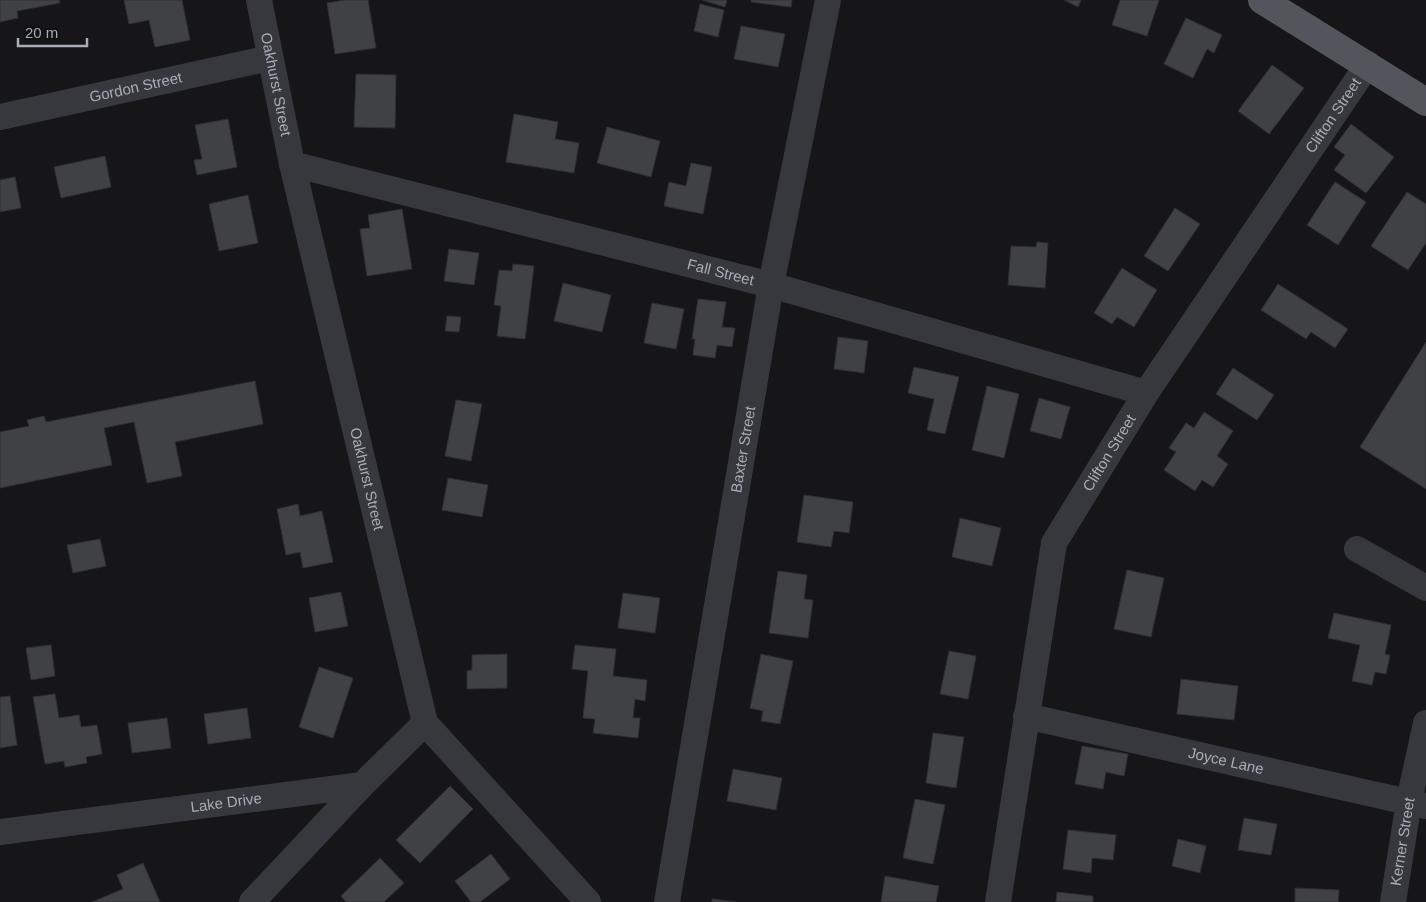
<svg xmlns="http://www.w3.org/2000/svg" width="1426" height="902" viewBox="0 0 1426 902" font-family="Arial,sans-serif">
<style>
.building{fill:#404145;stroke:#303034}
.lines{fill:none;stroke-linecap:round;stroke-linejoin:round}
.minor{stroke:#37383d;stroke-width:26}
.major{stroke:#53555c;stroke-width:28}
.labels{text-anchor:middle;stroke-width:4;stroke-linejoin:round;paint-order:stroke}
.street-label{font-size:15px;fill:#a8adb8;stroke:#111113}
</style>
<rect width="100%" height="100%" fill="#161618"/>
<path class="building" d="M0,0h59l1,3 -43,8 1,7 -18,4z
M124,0h58l8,40 -35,7 -6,-27 -20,4z
M345,0h23l8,48 -41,6 -8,-51z
M702,0h25l-2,7z
M751,0h41l-1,7 -40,-5z
M1064,0h17l-3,7z
M1120,0h39l-12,36 -35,-11z
M700,4l24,6 -6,27 -24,-6z
M1186,18l36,17 -8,18 -7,-4 -14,29 -29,-14z
M741,26l44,8 -7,33 -44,-8z
M1272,65l32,23 -35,46 -31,-23z
M356,74l40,1 -1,53 -41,-1z
M514,114l44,8 -3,17 24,4 -5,30 -68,-11z
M228,119l9,48 -40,8 -3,-15 8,-1 -7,-34z
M1351,124l43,33 -28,36 -32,-23 11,-15 -11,-8z
M607,127l53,14 -9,36 -54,-14z
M105,156l6,31 -50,11 -7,-31z
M691,163l21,4 -9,47 -39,-8 5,-24 17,4z
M15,177l6,31 -21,4v-32z
M1335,182l31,20 -28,43 -31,-20z
M1407,192l19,12v39l-18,27 -37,-24z
M248,195l10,48 -39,8 -10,-47z
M1175,208l25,16 -32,47 -24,-15z
M402,209l10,60 -45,7 -7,-47 10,-1 -2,-13z
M1037,242l11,1 -3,45 -37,-3 3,-39 25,1z
M449,249l30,4 -5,32 -30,-4z
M513,264l21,2 -9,73 -28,-3 4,-30 -7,-1 5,-35 13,1z
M1122,268l35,22 -23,37 -17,-10 -5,7 -18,-11z
M563,283l48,12 -9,37 -48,-11z
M1278,284l70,45 -13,19 -24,-16 -5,7 -45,-29z
M698,299l28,3 -4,25 13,1 -3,19 -15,-2 -2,13 -22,-3 2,-16h-3z
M652,303l32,6 -8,40 -32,-6z
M447,316l14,1 -2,15 -14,-1z
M838,337l30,4 -4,32 -30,-4z
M1426,342v147l-66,-42z
M914,367l45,10 -14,57 -18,-4 7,-31 -26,-6z
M1233,368l41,27 -17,25 -41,-26z
M255,381l8,43 -88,18 7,34 -35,7 -13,-61 -30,6 8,37 -112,23v-56l29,-6 -2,-6 17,-4 2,6z
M987,386l32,8 -15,64 -32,-8z
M1039,398l31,9 -9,32 -31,-8z
M456,400l26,4 -11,57 -26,-5z
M1204,412l29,19 -16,25 11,8 -15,23 -11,-7 -7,11 -31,-21 12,-18 -7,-4 17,-25 8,5z
M448,478l40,7 -6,32 -40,-7z
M804,495l49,7 -4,31 -15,-2 -3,16 -34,-5z
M298,504l2,12 22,-5 11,51 -30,6 -3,-16 -14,3 -9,-46z
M960,518l41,10 -9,38 -40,-9z
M100,539l6,27 -33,7 -6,-28z
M1127,570l37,8 -13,59 -37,-8z
M778,571l29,4 -3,24 9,1 -5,38 -39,-5z
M341,592l7,34 -33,6 -6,-34z
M623,593l37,5 -5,35 -37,-5z
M1334,613l57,12 -6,29 5,1 -4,19 -11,-2 -3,13 -20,-4 8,-36 -32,-7z
M51,645l4,31 -24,4 -5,-32z
M575,645l41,4 -3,27 34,4 -2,21 -10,-2 -2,19h7l-2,20 -45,-5 2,-14 -12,-1 5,-47 -16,-2z
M949,651l27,5 -8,43 -28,-5z
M507,654v34l-40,1v-18l5,-1v-15z
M761,654l32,7 -13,63 -19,-3 2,-10 -13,-3z
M319,667l34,11 -20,60 -34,-11z
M1181,679l57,7 -4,34 -57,-6z
M55,694l4,24 20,-3 2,12 16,-2 5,29 -16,3 1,6 -22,4 -1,-6 -19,3 -12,-67z
M10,696l7,49 -17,3v-51z
M247,708l4,30 -43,6 -4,-30z
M167,718l4,30 -39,5 -4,-30z
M933,733l31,4 -8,51 -30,-5z
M1082,746l46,8 -4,22 -18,-4 -3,17 -28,-5z
M733,769l49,9 -6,32 -49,-9z
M450,786l23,23 -53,54 -24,-23z
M915,799l30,6 -12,59 -30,-6z
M1244,818l33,6 -6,31 -33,-5z
M1068,830l48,5 -3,25 -21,-2 -1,15 -28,-4z
M1178,839l28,7 -6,27 -28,-7z
M491,854l19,25 -30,23h-9l-16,-21z
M380,858l24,25 -20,19h-38l-5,-6z
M143,863l17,39h-68l31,-13 -6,-14z
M885,876l54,10 -3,16h-55z
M1295,888l44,2 -1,12h-43z
M1057,892l36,4v6h-37z
M712,899l24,3h-24z"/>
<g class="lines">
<g class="minor">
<path id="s1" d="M259,0l33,164 133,559 163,179"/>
<path id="s2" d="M0,117l270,-59"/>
<path id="s3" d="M292,164l479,121 375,108"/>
<path d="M1357,549l69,39"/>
<path id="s4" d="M1026,716l400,90"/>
<path id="s5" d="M0,832l362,-47 63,-62"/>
<path d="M252,902l110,-117"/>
<path id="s6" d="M667,902l104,-617 57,-285"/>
<path id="s7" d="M998,902l56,-359 92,-150 222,-329"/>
<path id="s8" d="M1393,902l16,-101 17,-78"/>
</g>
<path class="major" d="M1262,0l164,102"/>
</g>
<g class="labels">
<g class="street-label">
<text dy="5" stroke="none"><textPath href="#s1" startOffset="86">Oakhurst Street</textPath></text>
<text dy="5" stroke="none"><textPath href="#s2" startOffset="139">Gordon Street</textPath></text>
<text dy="5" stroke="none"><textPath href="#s7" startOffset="874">Clifton Street</textPath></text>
<text dy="5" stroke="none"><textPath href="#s3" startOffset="442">Fall Street</textPath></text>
<text dy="5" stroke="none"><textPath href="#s6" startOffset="459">Baxter Street</textPath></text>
<text dy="5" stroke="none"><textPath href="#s7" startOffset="469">Clifton Street</textPath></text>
<text dy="5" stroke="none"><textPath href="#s1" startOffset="491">Oakhurst Street</textPath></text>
<text dy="5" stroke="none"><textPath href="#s4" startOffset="205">Joyce Lane</textPath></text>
<text dy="5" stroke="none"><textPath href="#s5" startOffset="228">Lake Drive</textPath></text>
<text dy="5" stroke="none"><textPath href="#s8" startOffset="61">Kerner Street</textPath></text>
</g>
</g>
<path d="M18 38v8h69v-8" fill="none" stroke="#a8adb8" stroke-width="2.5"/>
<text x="25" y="38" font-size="15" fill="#a8adb8" stroke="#111113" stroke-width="4" paint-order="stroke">20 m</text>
</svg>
